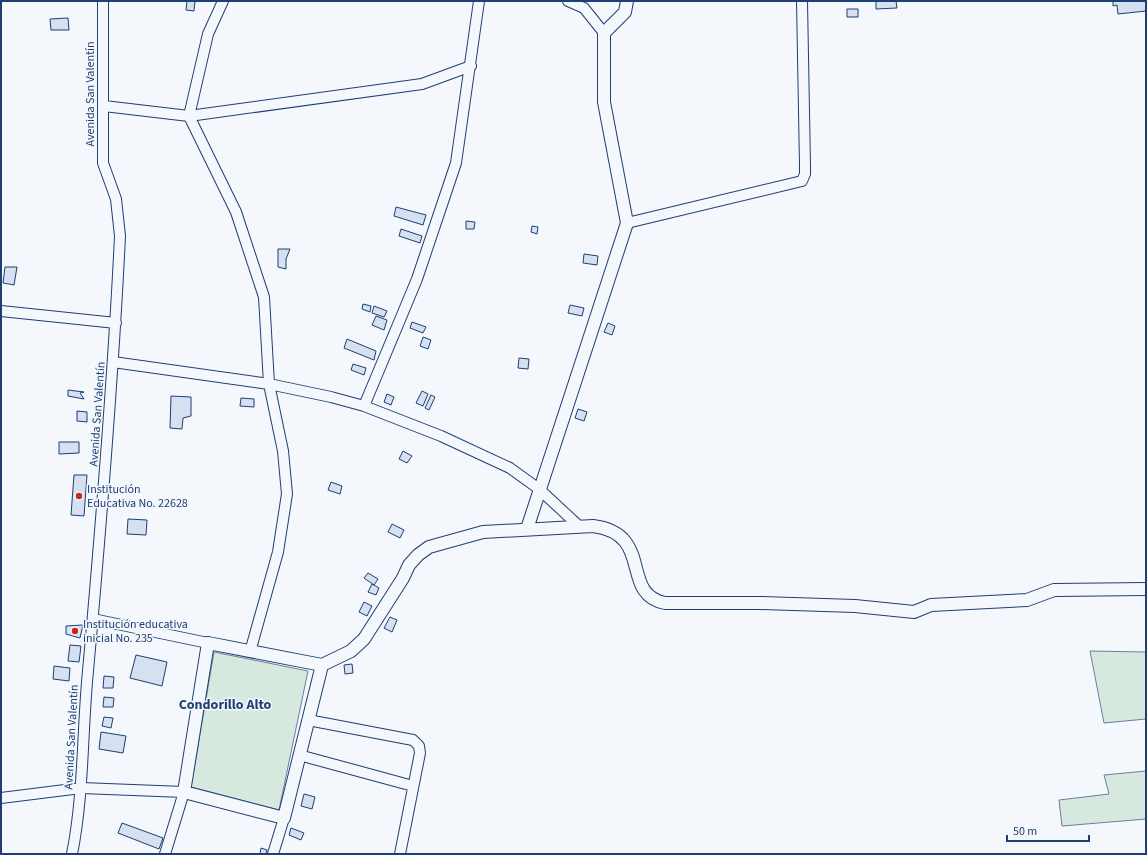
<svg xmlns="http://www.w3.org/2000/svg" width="1147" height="855" viewBox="0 0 1147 855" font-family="'Source Sans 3',sans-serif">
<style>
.green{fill:#d7e8df;stroke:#687fa3}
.building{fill:#d5e0f0;stroke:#1d3f73}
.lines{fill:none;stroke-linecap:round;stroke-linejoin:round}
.minor-casing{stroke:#1d3f73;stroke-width:12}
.tertiary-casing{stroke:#1d3f73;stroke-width:14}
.minor{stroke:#f4f7fb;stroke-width:10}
.tertiary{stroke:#f4f7fb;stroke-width:12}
.poi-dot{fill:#c62828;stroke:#f4f7fb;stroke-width:1.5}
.labels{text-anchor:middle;stroke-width:3;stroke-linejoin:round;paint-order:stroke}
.street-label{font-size:12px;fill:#1d3f73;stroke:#f4f7fb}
.poi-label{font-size:12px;fill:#1d3f73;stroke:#f4f7fb;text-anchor:start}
.quarter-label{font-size:14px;font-weight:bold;fill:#1d3f73;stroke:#f4f7fb}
</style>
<rect width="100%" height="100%" fill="#f4f7fb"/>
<path class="green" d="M1090,651l56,1v67l-42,4z
M214,652l94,19 -29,139 -88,-23z
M1146,771v48l-84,7 -3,-26 50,-6 -5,-19z"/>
<path class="building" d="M187,1h8l-1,10 -8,-1z
M876,1h20l1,7 -21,1z
M1113,1h33v10l-28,3 -1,-9 -4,1z
M847,9h11v8h-11z
M68,18l1,12h-18l-1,-11z
M396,207l30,8 -3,10 -29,-9z
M466,221l9,1 -1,7h-8z
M532,226l6,1 -1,7 -6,-2z
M401,229l21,7 -2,7 -21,-7z
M278,249h12l-4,10v10l-8,-2z
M584,254l14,2 -1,9 -14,-2z
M5,267h12l-3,18 -11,-2z
M363,304l8,2 -1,6 -8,-3z
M570,305l14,3 -2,8 -14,-3z
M374,306l13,5 -3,6 -12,-4z
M376,316l11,4 -3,10 -12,-5z
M412,322l14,5 -3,6 -13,-5z
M608,323l7,3 -3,9 -8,-3z
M423,337l8,3 -3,9 -8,-3z
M347,339l29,12 -2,9 -30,-12z
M519,358l10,1 -1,10 -10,-1z
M353,364l13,4 -2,7 -13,-5z
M68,390l16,2 -4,1 4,6 -16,-3z
M422,391l6,3 -5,12 -7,-3z
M387,394l7,3 -3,8 -7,-3z
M431,395l4,2 -6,13 -4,-2z
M171,396l20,1v19l-8,2 -1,11 -12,-1z
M241,398l13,1v8l-14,-1z
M578,409l9,3 -3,9 -9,-3z
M77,411l10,1v10l-10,-1z
M59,442h20v11l-20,1z
M403,451l9,5 -5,7 -8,-4z
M74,475h13l-3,41 -13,-1z
M331,482l11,4 -2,8 -12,-4z
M128,519l19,1 -1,15 -19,-1z
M392,524l12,6 -4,8 -12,-6z
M368,573l10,6 -4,6 -10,-7z
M372,584l7,4 -3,7 -8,-3z
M364,602l8,4 -5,10 -8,-4z
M390,617l7,3 -5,12 -8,-4z
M83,625l-3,13 -14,-4v-8z
M70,645l11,1 -2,16 -11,-1z
M136,655l31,7 -5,24 -32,-8z
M352,664l1,9 -8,1 -1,-9z
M54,666l16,2 -1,13 -16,-2z
M104,676l10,1 -1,11h-10z
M104,697l10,1 -1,9h-10z
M104,717l9,1 -2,10 -9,-2z
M101,732l25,4 -3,17 -24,-4z
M304,794l11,3 -3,12 -11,-3z
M122,823l41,15 -4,11 -41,-16z
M291,828l13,5 -3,7 -12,-5z
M261,848l6,2 -1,4h-6z"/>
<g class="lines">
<g class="minor-casing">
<path id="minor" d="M223,1l-15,33 -19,82 47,96 28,85 5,87 14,67 4,43 -9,58 -28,100
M568,1l16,7 20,25
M104,106l85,10 233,-32 49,-18
M627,223l175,-42 3,-7v-8l-3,-165
M1,311l115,12
M113,362l156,22 62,13 33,9 77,30 69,32 29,21 41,38
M364,406l53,-127 39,-116 23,-162
M93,619l115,24
M308,720l105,20 6,6 1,7 -20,101
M299,755l114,31
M1,798l80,-10 103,4 -19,62
M72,854c12,-60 10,-122 16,-183 13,-145 25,-289 32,-435l-4,-37 -13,-36v-162
M273,854l11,-36"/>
</g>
<g class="tertiary-casing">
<path id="tertiary" d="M527,529l100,-306 -23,-121v-69l21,-21 2,-11
M322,665l-38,153 -100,-26 24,-149 114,22 29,-14 13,-12 39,-61 6,-13 9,-10 11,-8 54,-15 110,-6c62,8 26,68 72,77h95l95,3 59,6 17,-7 96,-5 27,-10 92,-1"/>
</g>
<use href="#minor" class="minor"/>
<use href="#tertiary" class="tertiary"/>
</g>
<g class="poi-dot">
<circle cx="79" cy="496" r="4"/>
<circle cx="75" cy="631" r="4"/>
</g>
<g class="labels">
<g class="street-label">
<text transform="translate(90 94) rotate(-90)" y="4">Avenida San Valentín</text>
<text transform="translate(97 414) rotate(-86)" y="4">Avenida San Valentín</text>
<text transform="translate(71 737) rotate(-87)" y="4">Avenida San Valentín</text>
</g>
<g class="poi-label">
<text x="87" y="493">Institución<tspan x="87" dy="14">Educativa No. 22628</tspan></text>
<text x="83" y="628">Institución educativa<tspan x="83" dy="14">inicial No. 235</tspan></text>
</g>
<g class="quarter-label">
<text x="225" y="709">Condorillo Alto</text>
</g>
</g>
<rect width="1147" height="855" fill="none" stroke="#1d3f73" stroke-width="4"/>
<path d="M1007 835v6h82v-6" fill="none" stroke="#1d3f73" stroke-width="2"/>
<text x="1013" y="835" font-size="12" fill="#1d3f73" stroke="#f4f7fb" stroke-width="3" paint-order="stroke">50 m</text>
</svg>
